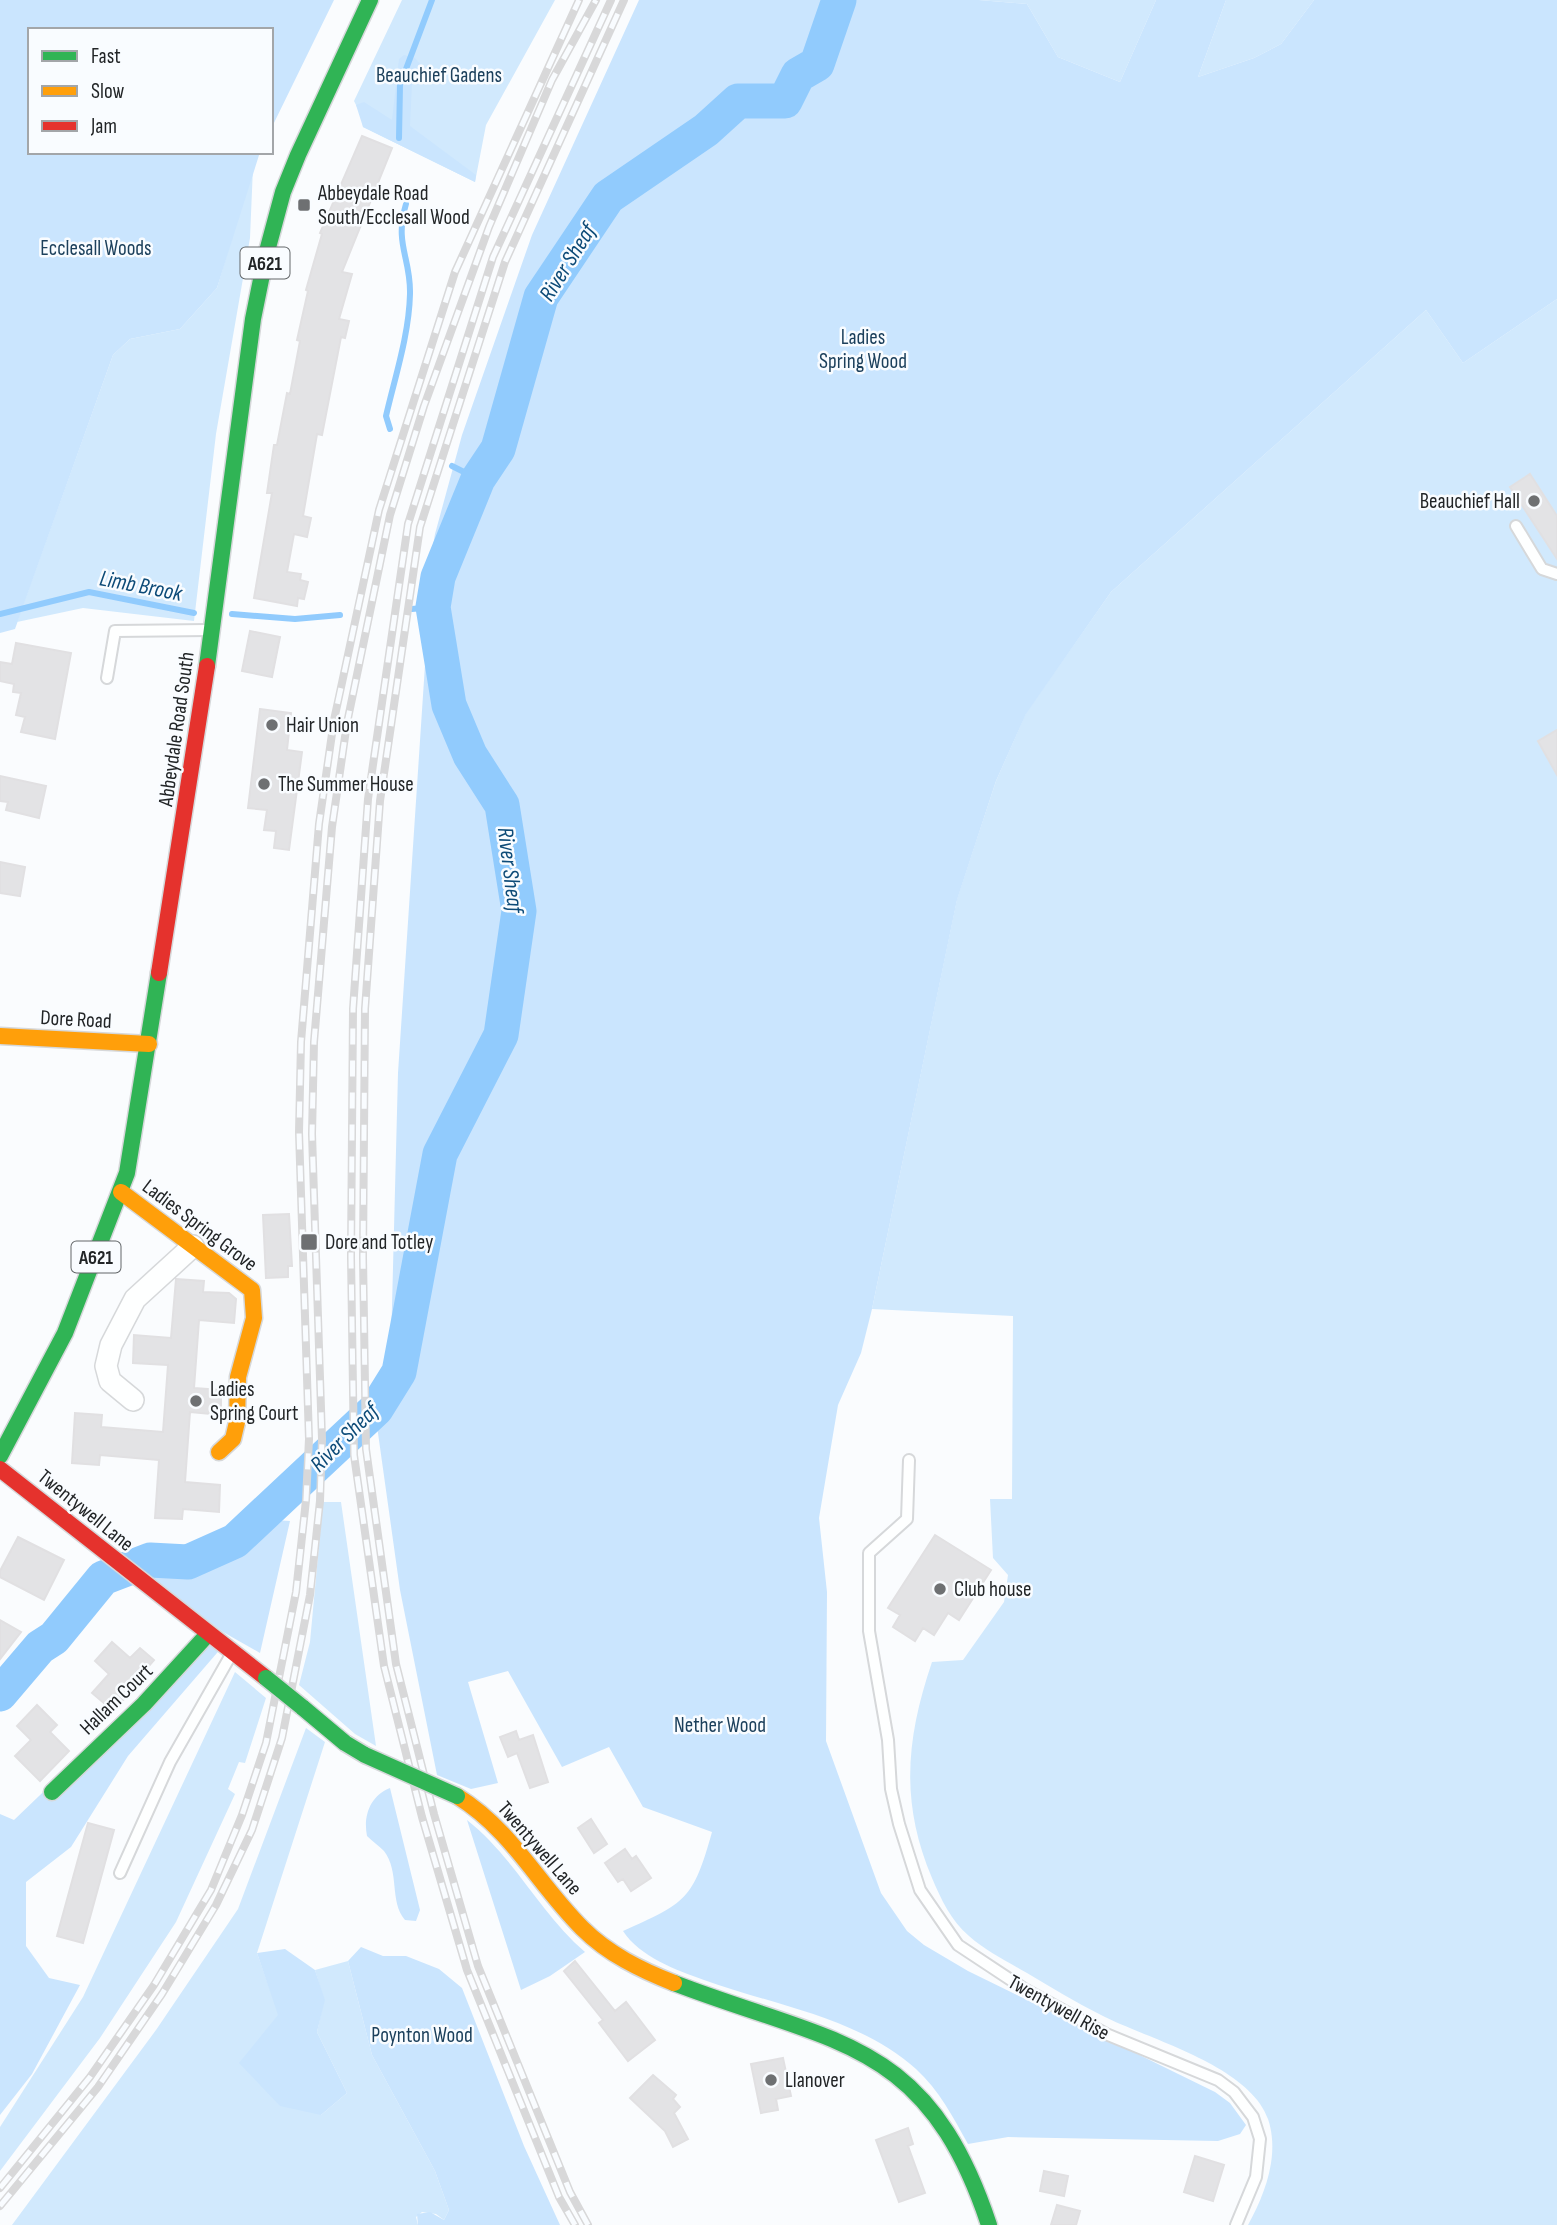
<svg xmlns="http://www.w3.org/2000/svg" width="1557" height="2225" viewBox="0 0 1557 2225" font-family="'Sofia Sans Condensed',sans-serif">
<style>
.green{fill:#d1e9fd}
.forest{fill:#cae5fe}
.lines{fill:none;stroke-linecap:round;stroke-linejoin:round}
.stream{stroke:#91cbfd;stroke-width:6}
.river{stroke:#91cbfd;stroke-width:35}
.building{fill:#e3e3e5;stroke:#e1e0e2;stroke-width:2}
.lane-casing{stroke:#d6d8da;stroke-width:14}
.street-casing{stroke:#d6d8da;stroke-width:24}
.fast-casing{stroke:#d6d8da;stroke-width:19}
.slow-casing{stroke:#d6d8da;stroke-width:19}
.jam-casing{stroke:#d6d8da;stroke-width:19}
.lane{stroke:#feffff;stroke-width:10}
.street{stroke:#feffff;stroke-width:21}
.fast{stroke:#30b455;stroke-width:16}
.slow{stroke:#ff9f0a;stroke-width:16}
.jam{stroke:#e5322d;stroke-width:16}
.rail-casing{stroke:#d8d8d9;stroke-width:8}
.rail{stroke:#f9fcff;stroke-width:5;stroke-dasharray:16;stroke-linecap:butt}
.fast-bridge-casing{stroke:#d6d8da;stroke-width:19;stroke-linecap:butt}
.fast-bridge{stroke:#30b455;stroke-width:16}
.poi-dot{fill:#6e7072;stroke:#f9fcff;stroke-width:2.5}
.labels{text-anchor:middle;stroke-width:5;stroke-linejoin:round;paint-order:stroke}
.shield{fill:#f9fcff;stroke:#626668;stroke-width:2}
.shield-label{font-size:19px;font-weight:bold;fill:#222527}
.park-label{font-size:21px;fill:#1c405c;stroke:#f9fcff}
.poi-label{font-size:21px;fill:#222527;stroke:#f9fcff;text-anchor:start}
.street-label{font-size:21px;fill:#222527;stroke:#f9fcff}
.water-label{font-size:23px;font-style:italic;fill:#0d4b78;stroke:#f9fcff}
</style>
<rect width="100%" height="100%" fill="#fafcfe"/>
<path class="green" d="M402,0h153l-69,125 -11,57 -112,-55 -1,-10 -8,-16z
M979,0h177l-36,82 -62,-25 -31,-53z
M1226,0h88l-33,44 -27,14 -56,19z
M253,167l-3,71 -34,196 -22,187 -111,-13 -66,14 96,-267 17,-16 50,-10 37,-41z
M1557,299v1926h-309c17,-31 32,-70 20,-106 -19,-54 -121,-80 -167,-104 -26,-13 -50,-28 -74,-42 -19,-11 -41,-22 -58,-37 -18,-15 -28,-37 -37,-58 -32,-76 -26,-139 0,-216l31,-2 41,-58 4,-27 -15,-17 -3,-59h22l1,-183 -141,-7 85,-410 39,-118 30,-68 85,-121 315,-282 37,53z
M323,1502h18l35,244 -21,-12 -56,-49 11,-43z
M235,1672l31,26 -21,65 -6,-1 -11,27 7,5 -59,128 -76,116 -100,133v-44l83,-130z
M306,1728l19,14 -68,211 22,62 42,100 26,-22 -30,-61 7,-32 -9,-30 33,-9 24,94 63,116 14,39 -5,10 -8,-6 -14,-2 -6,5 2,8h-406l144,-195 82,-121z"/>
<path class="forest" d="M0,0h334l-63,129v-99h-241v122h230l-43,136 -37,41 -50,10 -17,16 -98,274 -15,4z
M639,0h340l48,4 31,53 62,25 36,-82h70l-28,77 56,-19 27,-14 33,-44h243v299l-94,64 -37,-53 -315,282 -85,122 -30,67 -39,119 -85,409 -11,44 -23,52 -19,113 8,74 -1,149 55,152 26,38 17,14 44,26 247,121 15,11 16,22 -6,9 -22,7 -210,-4 -40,7c-15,-27 -29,-54 -52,-75 -56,-51 -143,-64 -212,-89 -28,-10 -64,-23 -81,-49 63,-28 70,-31 89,-99l-69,-25 -34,-60 -47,20 -54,-96 -40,11 30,101 -27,6 -34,-14 -37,-185 -23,-164 14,-81 7,-272 28,-423 -4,-42 13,-74 27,-99 70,-200z
M404,55l11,3 7,8 -10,17 -2,43 66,49 -1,7 -112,-55 -7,-22 8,-3 28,18 7,-61z
M259,1519l31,2 -30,132 -37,-21 -80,-60 7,-12 38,2 47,-21z
M208,1634l15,12 -95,110 -57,91 -45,35v64l23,32 31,7 -48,89 -32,41v-301l14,6z
M390,1788l30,122 -4,11 -11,-1c-16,-19 -5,-48 -21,-69 -5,-5 -12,-10 -17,-15 -4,-20 3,-40 23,-48z
M467,1820c47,37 73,93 118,132l-35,24 -29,14z
M361,1947l22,9h23l33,13 23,19 62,158 36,79h-142l-1,-11 13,-2 14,8 5,-10 -14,-39 -63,-116 -24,-94z
M285,1949l30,21 10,30 -8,32 30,61 -26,22 -41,-9 -41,-43 39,-48 -21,-62z"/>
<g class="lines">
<path class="stream" d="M399,138l1,-53 32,-85
M390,429l-4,-13c9,-39 23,-81 24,-122 1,-36 -16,-50 -4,-90
M452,466l26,13
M412,609l21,-2
M0,614l89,-22 105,21
M232,614l63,5 45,-4"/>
<path class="river" d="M0,1694l40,-47 14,-9 49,-60 47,-18 38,2 47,-21 141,-132 23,-37 41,-218 61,-119 18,-124 -17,-106 -32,-50 -21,-50 -16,-98 5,-30 40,-98 20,-30 43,-152 67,-100 98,-67 32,-29h47l13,-26 19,-11 22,-64"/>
</g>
<path class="building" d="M362,136l30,12 -50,124 10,2 -13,45 10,2 -4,17 -4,-1 -19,98 -5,-1 -14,82 8,2 -4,19 -13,-3 -7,38 14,2 -1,6 8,2 -4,17 -6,-1 -1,8 -43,-8 18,-105h-5l7,-48h3l10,-52 3,1 10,-53 -3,-1 11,-49 -2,-1 16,-56 -2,-1z
M1530,474l27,42v43l-47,-72z
M250,631l30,6 -8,40 -30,-6z
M16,643l55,10 -16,86 -34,-7 4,-15 -9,-2 5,-22 -8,-1 1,-8 -14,-3v-19l12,2z
M260,709l31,4 -4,37 15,2 -13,98 -15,-2 2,-17 -12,-1 3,-20 -19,-2z
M1557,730v45l-19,-34z
M0,776l46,10 -7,32 -33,-8 2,-8 -8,-1z
M0,862l25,5 -5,29 -20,-3z
M289,1214l3,52h-4v11l-22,1 -3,-63z
M176,1279l28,2 -1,11 26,1 7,6 -2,24 -35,-3 -5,68 27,2v25l-31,-3 -5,70 35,3 -1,27 -36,-3 -1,10 -27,-1 4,-58 -59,-5 -1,10 -27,-2 3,-50 27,2 -1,12 62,5 5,-67 -35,-2 1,-28 37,3z
M935,1535l56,35 -32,50 -11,-7 -14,22 -11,-7 -8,13 -22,-14 7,-12 -12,-7z
M18,1537l46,23 -20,40 -44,-23v-6z
M0,1620l21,12 -21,27z
M112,1642l18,16 10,-10 14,12 -25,29 3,3 -20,18 -20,-17 17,-19 -14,-13z
M37,1705l20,20 -7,7 19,19 -29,30 -25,-25 16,-16 -14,-14z
M516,1731l3,9 14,-5 15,47 -18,6 -13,-35 -9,4 -8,-20z
M591,1819l16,25 -13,9 -16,-25z
M88,1823l26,7 -31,113 -26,-7z
M625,1849l7,10 4,-3 15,22 -20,13 -8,-12 -5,3 -13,-19z
M575,1961l40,50 11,-9 29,38 -27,21 -29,-38 4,-3 -39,-49z
M783,2058l8,38 -15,3 2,11 -17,3 -10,-49z
M653,2075l23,20 -3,4 7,8 -6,6 14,26 -15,8 -8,-16 -35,-33z
M908,2128l5,16 -5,2 17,47 -26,9 -23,-62z
M1195,2156l29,9 -11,36 -29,-9z
M1044,2171l24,5 -4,20 -24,-5z
M1057,2205l23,6 -4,14h-25z"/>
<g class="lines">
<g class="lane-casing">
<path id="lane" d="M1516,526l26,43 15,5
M107,678l8,-47 93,-1
M909,1460l-2,59 -38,34v78l19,109 3,49 8,35 21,66 38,55 68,45 80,44 112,46 16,12 19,25 7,22 -4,38 -20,48
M120,1873l50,-111 62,-109"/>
</g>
<g class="street-casing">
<path id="street" d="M133,1400l-23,-19 -4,-15 5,-21 24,-46 58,-53"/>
</g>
<g class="fast-casing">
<path id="fast" d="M207,666l46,-347 13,-64 17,-63 15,-37 72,-155
M0,1456l65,-123 62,-160 32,-200
M302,1707l43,36 20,12
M52,1792l92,-88 64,-70
M674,1983c161,62 253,55 315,242"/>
</g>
<g class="slow-casing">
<path id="slow" d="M0,1036l149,8
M121,1192l131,98 2,28 -16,59 -1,45 -4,17 -14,13
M457,1796c56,35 80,87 125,132 26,26 59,42 92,55"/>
</g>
<g class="jam-casing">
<path id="jam" d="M159,973l48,-307
M0,1469l266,209"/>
</g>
<use href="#lane" class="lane"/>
<use href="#street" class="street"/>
<use href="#fast" class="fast"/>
<use href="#slow" class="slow"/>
<use href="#jam" class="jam"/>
<g class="rail-casing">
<path id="rail" d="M0,2188l90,-111 64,-92 57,-95 31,-75 24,-72 30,-151 10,-92 3,-61 -10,-307 2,-90 18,-218 15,-104 45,-210 76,-238 124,-272
M0,2206l98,-119 64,-93 54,-89 36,-75 30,-92 28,-143 10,-94 2,-62 -10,-305 2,-92 18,-215 15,-104 43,-208 34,-109 65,-179 63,-147 44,-80
M575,2225l-16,-28 -92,-227 -45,-153 -38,-151 -30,-211 -3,-198 2,-248 15,-210 40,-275 85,-267 118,-257
M588,2225l-18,-33 -92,-226 -44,-152 -38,-150 -30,-215 -3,-192 2,-248 15,-208 40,-274 85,-265 119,-262"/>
</g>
<use href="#rail" class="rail"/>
<g class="fast-bridge-casing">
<path id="fast-bridge" d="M266,1678l36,29
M365,1755l92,41"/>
</g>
<use href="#fast-bridge" class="fast-bridge"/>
</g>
<g class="poi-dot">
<rect x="297" y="198" width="14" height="14" rx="3.5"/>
<circle cx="1534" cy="501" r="7"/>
<circle cx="272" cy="725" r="7"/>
<circle cx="264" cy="784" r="7"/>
<rect x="300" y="1233" width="18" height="18" rx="3.5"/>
<circle cx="196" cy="1401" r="7"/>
<circle cx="940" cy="1589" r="7"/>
<circle cx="771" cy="2080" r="7"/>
</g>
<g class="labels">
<g class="shield">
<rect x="240.5" y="247.5" width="49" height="31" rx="5"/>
<rect x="71.5" y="1241.5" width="49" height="31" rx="5"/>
</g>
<g class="shield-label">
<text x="265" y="270">A621</text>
<text x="96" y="1264">A621</text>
</g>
<g class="park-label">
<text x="439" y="82">Beauchief Gadens</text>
<text x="96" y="255">Ecclesall Woods</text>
<text x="863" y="344">Ladies<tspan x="863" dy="24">Spring Wood</tspan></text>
<text x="720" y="1732">Nether Wood</text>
<text x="422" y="2042">Poynton Wood</text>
</g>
<g class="poi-label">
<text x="318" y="200">Abbeydale Road<tspan x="318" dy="24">South/Ecclesall Wood</tspan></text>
<text x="1520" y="508" text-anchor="end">Beauchief Hall</text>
<text x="286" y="732">Hair Union</text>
<text x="278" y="791">The Summer House</text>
<text x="325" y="1249">Dore and Totley</text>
<text x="210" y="1396">Ladies<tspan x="210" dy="24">Spring Court</tspan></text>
<text x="954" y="1596">Club house</text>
<text x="785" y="2087">Llanover</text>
</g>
<g class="street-label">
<text transform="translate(176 729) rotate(-82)" y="7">Abbeydale Road South</text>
<text transform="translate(76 1019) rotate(3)" y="7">Dore Road</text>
<text transform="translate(200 1225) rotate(37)" y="7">Ladies Spring Grove</text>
<text transform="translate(86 1510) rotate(39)" y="7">Twentywell Lane</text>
<text transform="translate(116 1699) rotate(-44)" y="7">Hallam Court</text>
<text transform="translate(540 1848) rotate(49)" y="7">Twentywell Lane</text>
<text transform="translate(1059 2007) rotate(29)" y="7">Twentywell Rise</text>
</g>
<g class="water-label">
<text transform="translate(567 262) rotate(-58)" y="8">River Sheaf</text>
<text transform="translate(141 585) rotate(11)" y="8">Limb Brook</text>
<text transform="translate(511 870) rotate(83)" y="8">River Sheaf</text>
<text transform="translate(344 1437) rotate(-45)" y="8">River Sheaf</text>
</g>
</g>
<rect x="28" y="28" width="245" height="126" fill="#f9fcff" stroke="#a3a6a9" stroke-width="2"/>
<rect x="42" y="51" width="35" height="10" fill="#30b455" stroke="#a3a6a9" stroke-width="2"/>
<text x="91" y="63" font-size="21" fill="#222527">Fast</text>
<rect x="42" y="86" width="35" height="10" fill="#ff9f0a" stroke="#a3a6a9" stroke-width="2"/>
<text x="91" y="98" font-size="21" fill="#222527">Slow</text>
<rect x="42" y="121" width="35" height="10" fill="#e5322d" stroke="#a3a6a9" stroke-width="2"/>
<text x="91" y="133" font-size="21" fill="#222527">Jam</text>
</svg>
